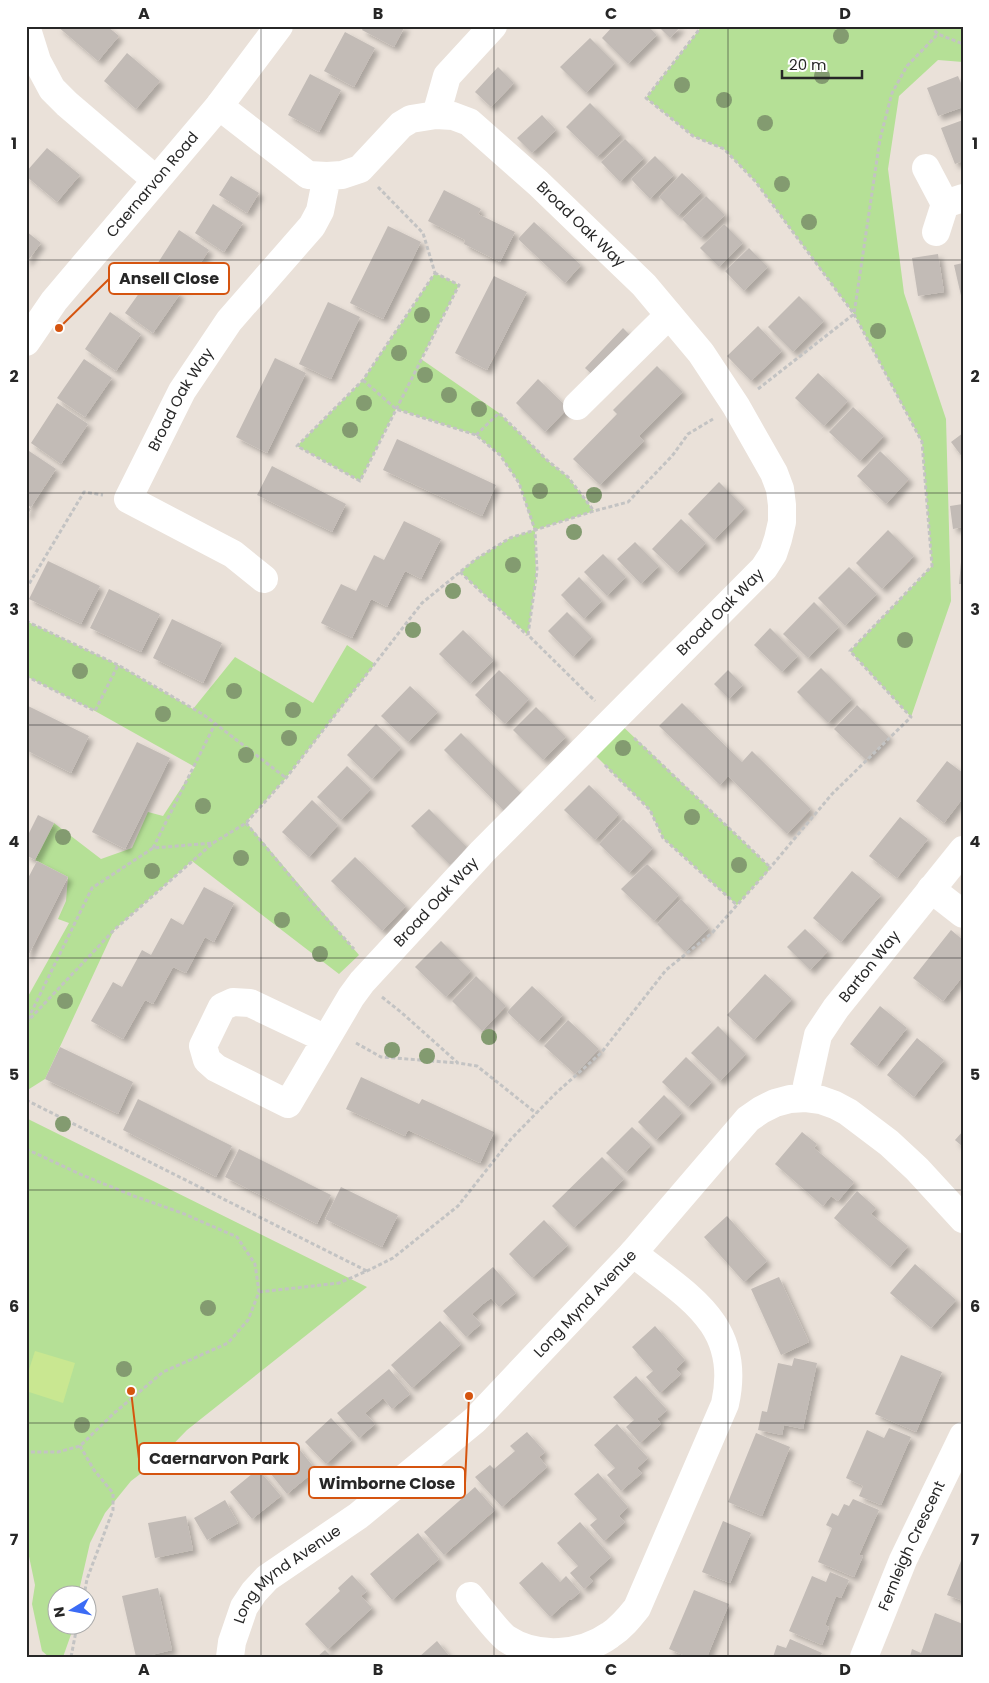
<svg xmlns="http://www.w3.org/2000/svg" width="989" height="1683" viewBox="0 0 989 1683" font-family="Poppins,sans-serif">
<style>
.green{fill:#b5e096}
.pitch{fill:#c9e791}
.building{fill:#c2bbb6;filter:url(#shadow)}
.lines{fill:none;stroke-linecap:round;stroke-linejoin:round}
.path{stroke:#c3c3c3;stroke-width:3;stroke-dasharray:4 2.5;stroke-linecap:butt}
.minor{stroke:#fff;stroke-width:28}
.tree{fill:#839b70}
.grid{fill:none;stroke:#272727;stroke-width:1;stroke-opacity:0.55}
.labels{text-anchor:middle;stroke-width:5;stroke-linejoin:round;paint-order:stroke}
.street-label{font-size:15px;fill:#272727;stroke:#fff}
.leader{fill:none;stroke:#d5540f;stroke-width:2}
.callout-dot{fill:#d5540f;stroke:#fff;stroke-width:2}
.callout{fill:#fff;stroke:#d5540f;stroke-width:2}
.callout-label{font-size:16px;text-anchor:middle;font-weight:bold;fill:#272727}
.neatline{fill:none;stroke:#272727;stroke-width:2}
.grid-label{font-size:16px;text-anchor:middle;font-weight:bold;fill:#272727}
</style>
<defs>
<filter id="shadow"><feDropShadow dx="4.5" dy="4.5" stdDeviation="2.5" flood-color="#0004"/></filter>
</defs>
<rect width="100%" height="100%" fill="#eae1d9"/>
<path class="green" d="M702,26h261v36l-25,-2 -39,36 -11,73 16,124 42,126 5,182 -40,116 -61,-66 82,-85 -10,-124 -68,-128 -99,-133 -31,-32 -31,-13 -47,-38z
M435,273l24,12 -38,74 78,54 49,48 20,16 26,34 -59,19 1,48 -8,57 -68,-63 16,-13 34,-21 24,-8 -15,-47 -19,-28 -24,-20 -80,-26 -36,72 -63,-35 66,-66z
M26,621l92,44 75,44 42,-52 78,46 34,-58 28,19 -89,114 -40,44 113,133 -20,19 -147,-113 -78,69 -69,149 -19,12v-91l43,-77 -11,-4 8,-18 2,-24 -33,-17 19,-37 47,36 31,-11 16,-36 15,4 32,-49 -100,-56 -69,-35z
M615,719l156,149 -34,37 -74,-67 -13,-28 -63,-63z
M26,1118l341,169 -180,143 -31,32 -25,19 -26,32 -15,30 -12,52 -20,1v30h16l-11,31h-14l-7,-6 -10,-47 3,-19 -9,-43z"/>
<path class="pitch" d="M35,1351l40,12 -12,40 -37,-12v-12z"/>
<path class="building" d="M57,26h50l12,10 -21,25z
M364,26h41l-11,21 -32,-17z
M613,26h35l9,9 -29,29 -26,-26z
M658,26h23l-11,12z
M345,32l30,16 -21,39 -30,-16z
M590,38l25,25 -29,30 -26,-26z
M127,53l33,28 -24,28 -32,-28z
M498,67l16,16 -23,24 -16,-15z
M310,74l31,16 -22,42 -31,-17z
M958,76l5,12v19l-25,9 -11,-28z
M590,103l31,31 -24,23 -31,-30z
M542,115l14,15 -24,23 -15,-15z
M963,120v41l-8,3 -14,-36z
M625,139l19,19 -24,24 -19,-20z
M47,148l33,27 -23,27 -31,-26v-4z
M655,156l19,19 -24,24 -19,-20z
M682,173l20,19 -24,24 -19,-19z
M231,176l28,17 -12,20 -28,-18z
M444,190l37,19 -3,5 37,18 -15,30 -36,-18 1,-4 -37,-19z
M706,196l19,19 -24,23 -19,-19z
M213,204l30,19 -19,29 -29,-19z
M534,222l47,43 -16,18 -47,-44z
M724,224l19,19 -24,24 -19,-19z
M388,226l33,16 -38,77 -33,-16z
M179,230l30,20 -25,39 -30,-20z
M26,231l15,12 -15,20z
M749,248l19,19 -24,24 -19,-20z
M938,254l6,38 -26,4 -6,-38z
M963,263v37h-1l-8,-35z
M152,275l28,19 -27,39 -28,-20z
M494,276l33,16 -40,78 -32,-17z
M799,296l25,25 -31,31 -25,-25z
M328,302l32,15 -29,62 -32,-15z
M110,312l31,22 -25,37 -31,-22z
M758,326l24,25 -31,30 -24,-25z
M623,328l15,15 -37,40 -16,-15z
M275,358l31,15 -39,80 -31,-16z
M84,359l28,19 -27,39 -28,-19z
M657,366l26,26 -44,44 5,5 -44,44 -27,-26 44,-45 -4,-4z
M818,373l30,28 -24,25 -29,-28z
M538,379l30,29 -23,24 -29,-29z
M57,403l31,21 -27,40 -30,-21z
M853,407l31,29 -24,25 -31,-29z
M963,433v25l-12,-16z
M397,439l99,46 -14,31 -99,-46z
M26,449l30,20 -25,38 -5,-3z
M880,451l29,28 -23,25 -29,-28z
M272,466l74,38 -14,28 -75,-37z
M719,482l26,26 -31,32 -26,-26z
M963,504v23l-10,2 -3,-23z
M26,506l5,3 -5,8z
M681,519l25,24 -29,30 -25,-24z
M404,521l37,18 -20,40 -16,-8 -18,36 -16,-8 -19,39 -31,-15 20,-39 15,7 18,-36 10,5z
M888,530l26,26 -32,33 -26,-26z
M635,542l24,24 -18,18 -24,-25z
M603,554l23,23 -19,19 -23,-24z
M48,561l52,25 -19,38 -52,-25z
M961,562h2v22h-4z
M849,567l28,27 -32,32 -27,-28z
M579,577l23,24 -18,18 -23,-24z
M109,589l51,25 -19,38 -51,-24z
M814,602l25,25 -31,31 -25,-24z
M567,612l25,25 -19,20 -25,-26z
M172,619l50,24 -19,40 -50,-25z
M770,628l28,28 -16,16 -28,-27z
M463,630l31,30 -24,24 -31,-30z
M821,668l31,31 -24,24 -31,-31z
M499,670l30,29 -24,25 -30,-29z
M728,670l15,15 -14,14 -15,-15z
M410,686l28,26 -30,30 -27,-26z
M682,703l60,59 10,-11 59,58 -24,25 -59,-58 -8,9 -61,-59z
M26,705l63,31 -18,37 -45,-23z
M857,705l32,32 -23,23 -32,-31z
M536,707l30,30 -23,23 -30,-30z
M376,724l25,24 -29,31 -25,-24z
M461,733l60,60 -17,18 -60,-61z
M137,742l33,16 -45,91 -33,-17z
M947,761l16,12v25l-19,25 -28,-22z
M347,766l24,23 -30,31 -24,-23z
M589,785l30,29 -24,26 -31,-30z
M312,800l26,25 -29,32 -27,-25z
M429,809l38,38 -17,18 -39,-39z
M38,815l16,8 -19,37 -9,-5v-16z
M900,817l28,22 -31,39 -28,-22z
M623,819l30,29 -24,25 -30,-29z
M355,857l51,49 -24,25 -51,-50z
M37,861l31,16 -42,83v-78z
M647,864l32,31 -25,26 -33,-32z
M852,871l29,24 -40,47 -28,-24z
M204,887l30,16 -20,39 -9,-5 -19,36 -13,-6 -20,37 -8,-4 -22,39 -32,-18 22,-39 9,5 20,-37 9,5 20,-37 12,7z
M681,899l28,29 -24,24 -28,-28z
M805,929l23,22 -18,19 -23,-23z
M951,930l12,10v36l-20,25 -30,-23z
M441,941l30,30 -25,26 -31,-30z
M765,974l27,25 -38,41 -27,-25z
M476,976l30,30 -24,25 -30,-30z
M532,986l31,29 -25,26 -31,-29z
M880,1006l27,22 -30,38 -27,-22z
M568,1020l31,29 -24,25 -31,-28z
M718,1026l28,28 -26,27 -29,-28z
M917,1038l27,22 -30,37 -27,-22z
M60,1047l73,35 -15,32 -73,-35z
M686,1057l26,25 -24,25 -26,-25z
M361,1077l58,27 3,-5 72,33 -14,31 -72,-33 -3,6 -59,-27z
M664,1095l18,18 -26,27 -18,-18z
M138,1099l94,47 -16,31 -93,-47z
M632,1127l19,18 -25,27 -20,-19z
M963,1131v16l-8,-7z
M802,1132l15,12 -3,4 40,34 -16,19 -7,-5 -8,10 -48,-42z
M239,1149l92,46 -14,29 -92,-47z
M602,1157l22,22 -50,49 -22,-22z
M341,1187l57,28 -16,32 -57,-28z
M857,1191l19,17 -5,6 37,32 -18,21 -56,-49z
M727,1216l40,45 -23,21 -40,-45z
M544,1220l24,25 -36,33 -23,-24z
M915,1264l41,36 -25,28 -41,-35z
M493,1267l23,26 -17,14 -8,-9 -8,6 -11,10 9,10 -15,13 -23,-26z
M779,1277l30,65 -28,13 -30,-66z
M440,1321l21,23 -49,44 -21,-23z
M655,1326l30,34 -9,9 5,5 -21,19 -14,-16 7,-6 -21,-24z
M901,1355l41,17 -26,60 -41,-18z
M794,1358l23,5 -14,66 -19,-4 -2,10 -24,-5 4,-19 5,1 11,-49 14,3z
M389,1369l21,25 -18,15 -9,-11 -8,7 -10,8 10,11 -16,14 -22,-25z
M636,1376l31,34 -10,9 4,5 -21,19 -14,-16 8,-7 -21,-23z
M331,1418l21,22 -26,24 -21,-22z
M617,1424l31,34 -11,10 5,5 -21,18 -14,-16 8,-7 -21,-23z
M889,1428l22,9 -30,68 -22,-9 4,-10 -17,-8 21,-48 17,8z
M527,1432l18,20 -6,5 8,10 -45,40 -27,-30 15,-12 4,4 21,-18 -5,-5z
M756,1433l34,14 -28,69 -34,-14z
M296,1445l20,25 -29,24 -20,-25z
M258,1469l23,27 -29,23 -22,-27z
M598,1473l30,34 -9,9 6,6 -21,19 -14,-16 7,-6 -23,-25z
M475,1487l20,23 -51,45 -20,-23z
M853,1499l26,11 -20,45 4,1 -9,21 -36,-15 14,-34 -6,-3 6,-12 6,3 6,-12 5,2z
M225,1500l13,23 -31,17 -13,-22z
M186,1516l7,34 -38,8 -7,-35z
M723,1521l28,12 -21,50 -28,-11z
M580,1522l31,35 -22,20 4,4 -9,8 -14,-16 8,-7 -21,-23z
M418,1533l21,26 -47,41 -22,-26z
M963,1556v45l-16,-6z
M542,1562l18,20 6,-6 14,16 -9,8 -1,-1 -20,18 -31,-34z
M830,1572l19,8 -8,18 -5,-2 -11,29 4,2 -7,18 -33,-14 23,-55 14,6z
M352,1575l15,16 -6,5 11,12 -44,41 -23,-25 35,-33 -2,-3z
M158,1588l14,62 -29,7h-7l-14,-61z
M694,1590l35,14 -22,53h-19l-19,-8z
M935,1613l28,11v22l-4,11h-49l2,-8 9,4z
M790,1639l32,14 -2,4h-47l4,-12 9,3z
M437,1641l13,16h-31z
M325,1650l7,7h-15z"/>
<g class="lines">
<path class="path" d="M930,26l8,8 25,10
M378,187l45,46 12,40 -72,107 -66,66 63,35 99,-196 -24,-12
M363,380l33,29 80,26 24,20 19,28 16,47 2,41 -9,64 67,66
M758,389l96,-75 26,-175 12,-46 15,-27 31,-32
M476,435l23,-22 49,48 20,16 26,34
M460,572l67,63
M26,589l58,-97 19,3
M26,621l92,44 86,50 82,63
M26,676l69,35 23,-46
M634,738l137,130
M605,765l45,45 13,28 74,67
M246,823l63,76 45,50
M153,848l62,-124
M382,997l20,16 56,50 19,3 59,47
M28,1019l64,-131 61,-40 60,-5
M26,1023l88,-93 99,-87 33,-20 40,-45 136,-175 54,-44 34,-21 84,-27 34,-9 44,-46 16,-22 25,-15
M356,1043l25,14 77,6
M26,1100l341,171
M26,1149l56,26 52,21 48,17 55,24 18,27 4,28 -11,28 -20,23 -65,29 -50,42 -33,32 -22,6h-32
M259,1292l80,-9 28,-12 26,-13 65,-52 53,-67 45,-46 45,-40 65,-83 46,-37 52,-58 68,-81 79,-77 -61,-66 82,-85 -10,-124 -68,-128 -99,-133 -31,-32 -31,-13 -47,-38 56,-72
M80,1446l14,24 19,23v17l-26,69 -3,17
M71,1657l6,-31"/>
<g class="minor">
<path d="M26,26l11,35 15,28 15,15 89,76"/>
<path d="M219,106l89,69 19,1"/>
<path d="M436,115l11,-39 46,-50"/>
<path d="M926,168l19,36"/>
<path d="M936,232l9,-28 18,-6"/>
<path id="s1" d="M26,342l28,-41 165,-195 60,-80"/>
<path d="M577,406l92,-91"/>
<path id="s2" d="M264,579l-31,-25 -105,-55 54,-108 47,-70 83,-95 8,-15 7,-35 15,-1 18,-6 41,-44 10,-6 25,-4 17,1 16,6 69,61 106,102 57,68 35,53 38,67 6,16 2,16v17l-4,17 -5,15 -9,14 -282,284 -120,130 -11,15 -63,107 -72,-36 -9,-8 -4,-14 19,-39 11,-5 17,1 76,36"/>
<path d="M931,889l32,25"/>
<path id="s3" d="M806,1098l1,-13 11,-50 18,-27 127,-158"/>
<path d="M470,1596c8,10 28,37 37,43 30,20 75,16 103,-4 11,-7 19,-17 27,-27l88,-204c18,-80 -38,-108 -92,-151"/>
<path id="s4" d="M230,1657l2,-15 12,-35 10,-15 13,-14 91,-62 117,-96 158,-167 96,-112 19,-22 13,-9 14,-7 15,-4 16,-1 15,2 14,5 13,7 41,31 28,26 46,50"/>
<path id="s5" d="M864,1657l39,-97 60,-124"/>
</g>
</g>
<g class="tree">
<circle cx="841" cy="36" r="8"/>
<circle cx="822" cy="76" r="8"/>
<circle cx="682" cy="85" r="8"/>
<circle cx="724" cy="100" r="8"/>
<circle cx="765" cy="123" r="8"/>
<circle cx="782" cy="184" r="8"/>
<circle cx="809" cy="222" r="8"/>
<circle cx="422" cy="315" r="8"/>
<circle cx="878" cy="331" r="8"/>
<circle cx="399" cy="353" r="8"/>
<circle cx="425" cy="375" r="8"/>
<circle cx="449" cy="395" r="8"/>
<circle cx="364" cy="403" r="8"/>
<circle cx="479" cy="409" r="8"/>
<circle cx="350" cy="430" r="8"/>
<circle cx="540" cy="491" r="8"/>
<circle cx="594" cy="495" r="8"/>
<circle cx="574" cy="532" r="8"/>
<circle cx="513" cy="565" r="8"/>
<circle cx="453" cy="591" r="8"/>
<circle cx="413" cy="630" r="8"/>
<circle cx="905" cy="640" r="8"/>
<circle cx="80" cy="671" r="8"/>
<circle cx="234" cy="691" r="8"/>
<circle cx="293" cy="710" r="8"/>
<circle cx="163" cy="714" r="8"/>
<circle cx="289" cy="738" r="8"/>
<circle cx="623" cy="748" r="8"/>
<circle cx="246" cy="755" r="8"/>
<circle cx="203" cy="806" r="8"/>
<circle cx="692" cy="817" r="8"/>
<circle cx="63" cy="837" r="8"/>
<circle cx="241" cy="858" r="8"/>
<circle cx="739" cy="865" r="8"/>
<circle cx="152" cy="871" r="8"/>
<circle cx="282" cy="920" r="8"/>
<circle cx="320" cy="954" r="8"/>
<circle cx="65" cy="1001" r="8"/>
<circle cx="489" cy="1037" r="8"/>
<circle cx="392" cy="1050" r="8"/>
<circle cx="427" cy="1056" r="8"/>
<circle cx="63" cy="1124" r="8"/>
<circle cx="208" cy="1308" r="8"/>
<circle cx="124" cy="1369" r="8"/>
<circle cx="82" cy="1425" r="8"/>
</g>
<path class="grid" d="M261,26v1631M494,26v1631M728,26v1631M26,260h937M26,493h937M26,725h937M26,958h937M26,1190h937M26,1423h937"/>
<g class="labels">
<g class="street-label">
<text dy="5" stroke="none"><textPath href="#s1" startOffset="202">Caernarvon Road</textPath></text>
<text dy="5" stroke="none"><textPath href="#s2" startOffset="859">Broad Oak Way</textPath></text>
<text dy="5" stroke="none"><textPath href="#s2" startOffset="271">Broad Oak Way</textPath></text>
<text transform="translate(720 612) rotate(-45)" y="5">Broad Oak Way</text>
<text transform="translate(436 902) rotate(-47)" y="5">Broad Oak Way</text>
<text dy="5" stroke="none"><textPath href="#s3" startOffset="150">Barton Way</textPath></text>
<text dy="5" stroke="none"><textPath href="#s4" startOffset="511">Long Mynd Avenue</textPath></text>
<text dy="5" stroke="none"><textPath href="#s5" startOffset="121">Fernleigh Crescent</textPath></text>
<text dy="5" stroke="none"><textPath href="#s4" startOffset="106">Long Mynd Avenue</textPath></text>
</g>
</g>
<path class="leader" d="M59 328L109 279M131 1391L139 1459M469 1396L465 1483"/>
<g class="callout-dot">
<circle cx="59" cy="328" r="5"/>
<circle cx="131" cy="1391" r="5"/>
<circle cx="469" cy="1396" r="5"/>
</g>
<g class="callout">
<rect x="109" y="263" width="120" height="31" rx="5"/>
<rect x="139" y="1443" width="160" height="31" rx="5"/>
<rect x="309" y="1467" width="156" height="31" rx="5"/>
</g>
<g class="callout-label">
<text x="169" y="284">Ansell Close</text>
<text x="219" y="1464">Caernarvon Park</text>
<text x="387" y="1489">Wimborne Close</text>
</g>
<rect width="989" height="1683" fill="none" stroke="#ffffff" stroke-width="55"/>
<g transform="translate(72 1610) rotate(260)"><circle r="24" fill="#ffffff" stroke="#a9a9a9"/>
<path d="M0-4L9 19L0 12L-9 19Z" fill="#3b6bf5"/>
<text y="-8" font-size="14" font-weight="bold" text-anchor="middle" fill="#272727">N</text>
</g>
<path d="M782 70v8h80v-8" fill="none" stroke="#272727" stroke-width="2.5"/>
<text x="789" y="70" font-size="15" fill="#272727" stroke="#ffffff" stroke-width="4" paint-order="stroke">20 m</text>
<rect x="28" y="28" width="934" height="1628" class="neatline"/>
<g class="grid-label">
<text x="144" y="19">A</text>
<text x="378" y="19">B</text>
<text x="611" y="19">C</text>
<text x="845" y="19">D</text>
<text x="14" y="149">1</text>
<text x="975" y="149">1</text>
<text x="14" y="382">2</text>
<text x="975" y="382">2</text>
<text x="14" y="615">3</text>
<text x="975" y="615">3</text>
<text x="14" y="847">4</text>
<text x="975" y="847">4</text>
<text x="14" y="1080">5</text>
<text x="975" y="1080">5</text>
<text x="14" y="1312">6</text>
<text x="975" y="1312">6</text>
<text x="14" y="1545">7</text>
<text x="975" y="1545">7</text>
<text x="144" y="1675">A</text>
<text x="378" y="1675">B</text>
<text x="611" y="1675">C</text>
<text x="845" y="1675">D</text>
</g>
</svg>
